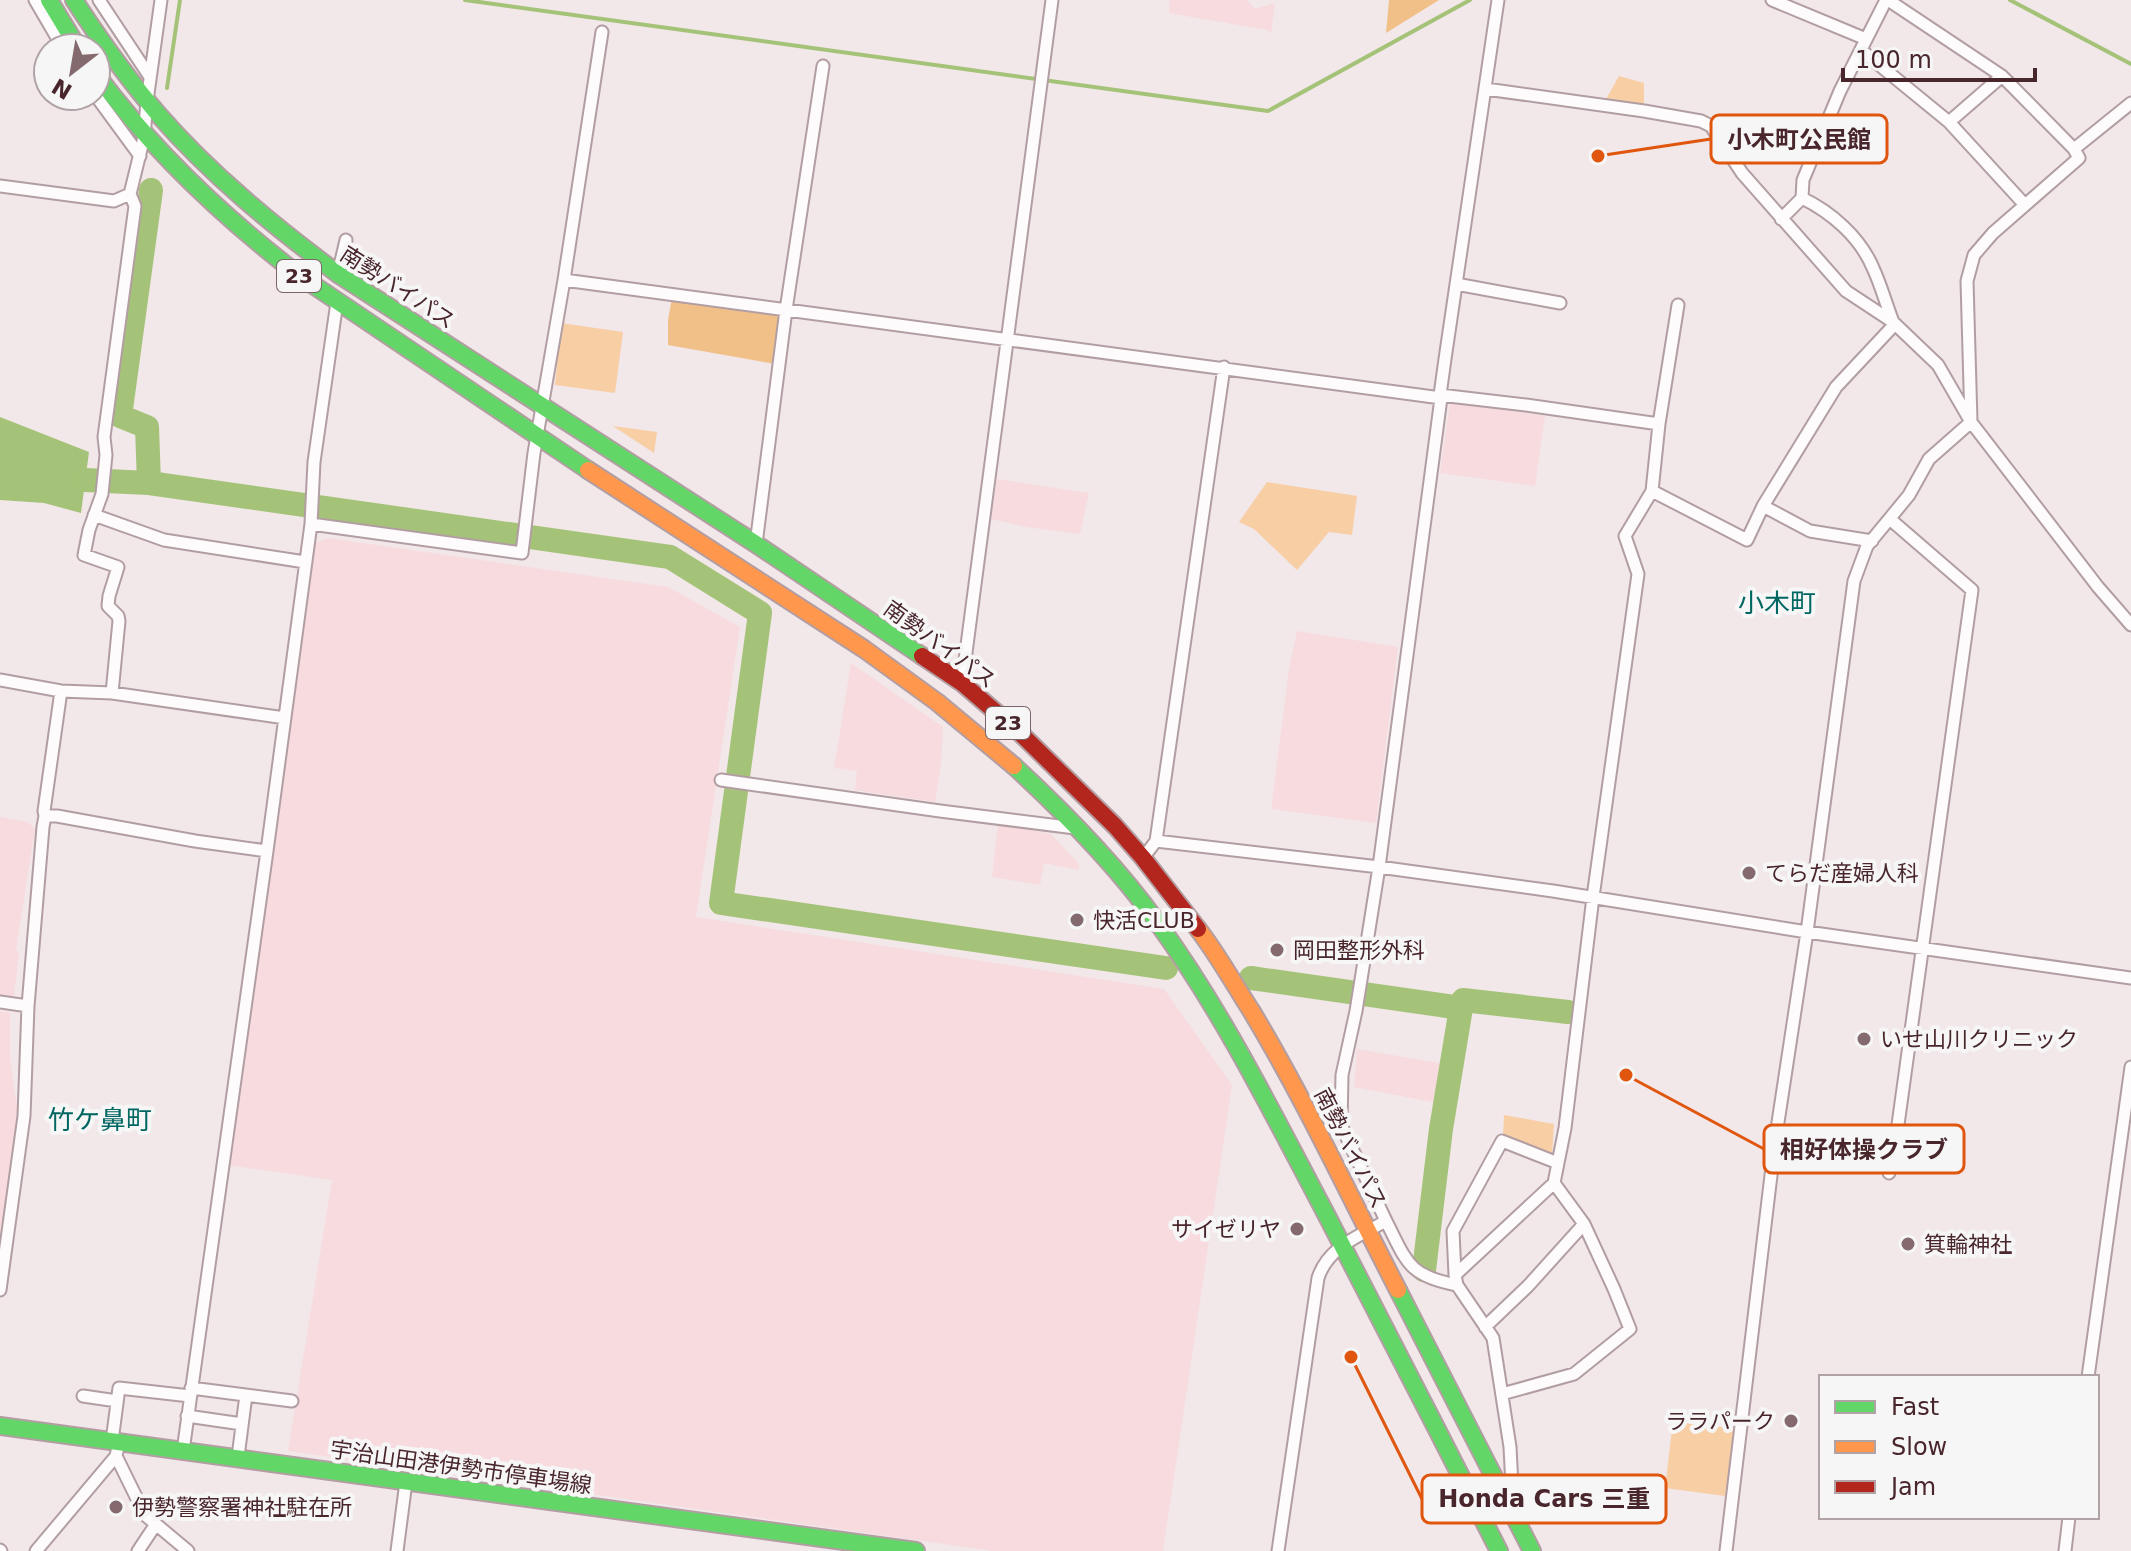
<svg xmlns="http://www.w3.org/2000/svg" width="2131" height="1551" viewBox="0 0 2131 1551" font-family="'DejaVu Sans','Noto Sans JP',sans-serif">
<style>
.built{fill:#f7dbdf}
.green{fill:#f8cea5}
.forest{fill:#f1c088}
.water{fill:#a5c378}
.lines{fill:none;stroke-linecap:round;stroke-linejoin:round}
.stream{stroke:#a5c378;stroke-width:4}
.river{stroke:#a5c378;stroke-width:24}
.street-casing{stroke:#b29ea2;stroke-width:15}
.fast-casing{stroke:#b29ea2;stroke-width:20}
.slow-casing{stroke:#b29ea2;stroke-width:20}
.jam-casing{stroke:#b29ea2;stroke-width:20}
.street{stroke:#fdfbfc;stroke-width:11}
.fast{stroke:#63d668;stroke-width:16}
.slow{stroke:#ff974d;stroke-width:16}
.jam{stroke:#b3261e;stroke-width:16}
.poi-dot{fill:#846a6e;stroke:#f6f6f6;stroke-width:3}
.labels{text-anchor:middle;stroke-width:8;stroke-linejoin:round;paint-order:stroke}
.shield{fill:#f6f6f6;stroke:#7d6469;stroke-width:2}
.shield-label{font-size:20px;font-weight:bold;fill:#49262c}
.street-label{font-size:22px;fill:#49262c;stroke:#f6f6f6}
.poi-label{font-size:22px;fill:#49262c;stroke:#f6f6f6;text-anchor:start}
.quarter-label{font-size:26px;fill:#006661;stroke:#f6f6f6}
.leader{fill:none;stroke:#e0560e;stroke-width:3}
.callout-dot{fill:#e0560e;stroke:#f6f6f6;stroke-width:3}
.callout{fill:#f6f6f6;stroke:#e0560e;stroke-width:3}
.callout-label{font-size:24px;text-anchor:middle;font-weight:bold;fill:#49262c}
</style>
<rect width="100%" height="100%" fill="#f2e7e9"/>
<path class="built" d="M1170,0h77l8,9 20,-6 -4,30 -4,-3 -98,-17z
M1450,402l95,14 -10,70 -95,-13z
M997,479l92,14 -9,41 -54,-7 -35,-8z
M328,538l340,49 72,40 -44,290 468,72 68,96 -69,466h-170l-705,-100 44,-271 -105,-15 88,-622z
M1297,631l101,16 -22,176 -104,-14v-7l17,-133z
M851,663l92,64 -2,37 -6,38 -80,-12 2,-19 -23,-3z
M0,817l28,5 7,7 -19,120 3,5 -5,41 -5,5 -9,-2z
M998,824l53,10 28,30v6l-35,-7 -4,22 -48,-8z
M0,1011l10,2v47l8,53 -18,134z
M1357,1049l87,15 -6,39 -84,-16z"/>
<path class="green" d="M1619,76l25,7v23l-39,-5z
M561,323l62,9 -8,61 -60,-8z
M613,426l44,6 -3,21z
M1267,482l90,14 -5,39 -23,-3 -32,38 -43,-41 -15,-7z
M1504,1115l50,9 -2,31 -49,-19z
M1673,1421l63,8 -11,67 -60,-8z"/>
<path class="forest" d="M1389,0h50l-53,33z
M672,298l110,15 -7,51 -107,-19v-25z"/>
<path class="water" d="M0,417l89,35 -8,61 -37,-10 -44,-3z"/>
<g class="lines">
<path class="stream" d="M465,0l803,111 202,-111
M2010,0l121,64
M167,88l13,-88"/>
<path class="river" d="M85,480l64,3 -2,-56 -27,-11 31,-226
M149,483l521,74 90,56 -39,290 445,65
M1251,978l210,30 2,-8 105,12
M1424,1270l17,-141 20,-121"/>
<g class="street-casing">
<path id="street" d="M35,0l28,48
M99,0l51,77
M1772,0l94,39
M1861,50l88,72 76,83
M1486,89l158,22 57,10 10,5 31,47 104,118 47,31 45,43 33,57 127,165 33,38
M96,96l44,60
M1949,122l53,-46
M2074,149l57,-46
M0,186l114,15 16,-7 14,-57 3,-36 14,-101
M1802,198c29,14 58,39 71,70 8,17 13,36 20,54
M1781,219l21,-21 1,-18 37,-89 46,-91
M338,274l8,-34
M564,280l877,118
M1456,284l104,19
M1440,395l86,10 133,19 -7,67 -27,45 13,38 -45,323 -28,231 -11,55 -99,92 2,10 36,53 17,109 2,39
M1659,424l19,-119
M1652,491l95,49 16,-34 47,25 62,10
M1763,506l73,-119 59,-63
M94,515l70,25 141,22
M311,524l211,29 12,-100 30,-173 38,-248
M756,544l30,-234 37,-244
M0,680l61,11 51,2 173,25
M962,683l90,-683
M112,693l7,-72 -1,-5 -10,-10 1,-10 9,-29 -34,-12 5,-25 13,-36 4,-39 -2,-18 31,-231 -5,-12
M721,780l219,31 135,17
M45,816h12l138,25 72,10
M1156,841l223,26 174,24 254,41 324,46
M1143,858l13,-17 68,-474
M0,1002l28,4
M1889,1173l7,-34 76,-549 -81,-70
M1386,1221c21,41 22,55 71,64
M1455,1275l-2,-44 49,-90 56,22
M0,1290l24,-174 4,-110 15,-179 2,-11 -1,-5 17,-120
M1485,1327l43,-41 56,-62 -30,-41
M2088,1377l43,-310
M191,1388l101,13
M1502,1394l72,-20 56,-45 -16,-40 -30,-65
M83,1396l34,5
M187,1416l55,8
M112,1441l7,-53 71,8
M239,1449l7,-54
M183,1451l84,-600 44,-327 3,-62 23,-160
M116,1456l29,59 43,36
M0,1550l1,1
M36,1551l80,-95 3,-14
M138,1551l18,-27
M397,1551l9,-69
M1278,1551l40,-273c10,-31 41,-42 68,-57l-45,-96 1,-50 14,-64 23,-144 62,-469 -1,-3 5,-36 53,-359
M1726,1551l49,-409 32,-210 47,-351 13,-35 42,-51 20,-36 42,-37 -4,-141 7,-26 19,-22 86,-75 -5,-9 -72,-73 -114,-76
M2065,1551l4,-34"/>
</g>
<g class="fast-casing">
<path id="fast" d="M49,0l29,48
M74,0c26,40 53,78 84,114 53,61 116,112 180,160l418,270 166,112
M96,74c58,78 127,143 204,202l288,194
M1014,766c52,48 102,99 143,156 67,92 117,194 170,294 58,112 115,223 172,335
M1398,1290l134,261
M0,1426l916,125"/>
</g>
<g class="slow-casing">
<path id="slow" d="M588,470l276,179 73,53 77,64
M1198,929c20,26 36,55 54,83 54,90 98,185 146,278"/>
</g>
<g class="jam-casing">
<path id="jam" d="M922,656l40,27 58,50 95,93 28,32 55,71"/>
</g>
<use href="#street" class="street"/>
<use href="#fast" class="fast"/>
<use href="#slow" class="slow"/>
<use href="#jam" class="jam"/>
</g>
<g class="poi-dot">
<circle cx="1749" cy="873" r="8"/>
<circle cx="1077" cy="920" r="8"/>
<circle cx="1277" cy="950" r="8"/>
<circle cx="1864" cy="1039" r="8"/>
<circle cx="1297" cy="1229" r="8"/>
<circle cx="1908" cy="1244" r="8"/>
<circle cx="1791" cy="1421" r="8"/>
<circle cx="116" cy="1507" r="8"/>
</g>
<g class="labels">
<g class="shield">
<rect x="277" y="260" width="44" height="32" rx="6"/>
<rect x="986" y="707" width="44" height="32" rx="6"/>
</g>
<g class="shield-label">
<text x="299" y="283">23</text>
<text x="1008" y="730">23</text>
</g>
<g class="street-label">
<text transform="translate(398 287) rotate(33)" y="8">南勢バイパス</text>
<text transform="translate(940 644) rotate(36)" y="8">南勢バイパス</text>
<text transform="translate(1351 1148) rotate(63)" y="8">南勢バイパス</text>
<text transform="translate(461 1467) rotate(8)" y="8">宇治山田港伊勢市停車場線</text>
</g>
<g class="poi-label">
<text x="1765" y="881">てらだ産婦人科</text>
<text x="1093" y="928">快活CLUB</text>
<text x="1293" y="958">岡田整形外科</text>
<text x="1880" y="1047">いせ山川クリニック</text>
<text x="1281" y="1237" text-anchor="end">サイゼリヤ</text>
<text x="1924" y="1252">箕輪神社</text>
<text x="1775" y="1429" text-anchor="end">ララパーク</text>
<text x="132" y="1515">伊勢警察署神社駐在所</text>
</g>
<g class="quarter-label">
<text x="1777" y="612">小木町</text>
<text x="100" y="1129">竹ケ鼻町</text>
</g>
</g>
<path class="leader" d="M1598 156L1711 139M1626 1075L1764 1149M1351 1357L1422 1499"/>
<g class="callout-dot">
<circle cx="1598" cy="156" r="8"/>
<circle cx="1626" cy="1075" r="8"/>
<circle cx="1351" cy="1357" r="8"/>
</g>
<g class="callout">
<rect x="1711" y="115" width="176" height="48" rx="8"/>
<rect x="1764" y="1125" width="200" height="48" rx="8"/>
<rect x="1422" y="1475" width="244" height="48" rx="8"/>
</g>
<g class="callout-label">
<text x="1799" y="148">小木町公民館</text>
<text x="1864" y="1158">相好体操クラブ</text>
<text x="1544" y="1507">Honda Cars 三重</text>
</g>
<rect x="1819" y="1375" width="280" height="144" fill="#f6f6f6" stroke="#b1a3a5" stroke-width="2"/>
<rect x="1835" y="1401" width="40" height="12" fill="#63d668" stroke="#b1a3a5" stroke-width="2"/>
<text x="1891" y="1415" font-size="24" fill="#49262c">Fast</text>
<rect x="1835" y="1441" width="40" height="12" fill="#ff974d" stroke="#b1a3a5" stroke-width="2"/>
<text x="1891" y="1455" font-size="24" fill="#49262c">Slow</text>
<rect x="1835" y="1481" width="40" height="12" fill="#b3261e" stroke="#b1a3a5" stroke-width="2"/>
<text x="1891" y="1495" font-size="24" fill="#49262c">Jam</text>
<g transform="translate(72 72) rotate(211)"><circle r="38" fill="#f6f6f6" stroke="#b1a3a5" stroke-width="2"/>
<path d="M0-6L14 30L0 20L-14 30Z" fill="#846a6e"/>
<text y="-12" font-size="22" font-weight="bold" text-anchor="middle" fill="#49262c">N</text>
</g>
<path d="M1843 68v12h192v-12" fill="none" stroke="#49262c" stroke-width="4"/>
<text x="1855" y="68" font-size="24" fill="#49262c" stroke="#f6f6f6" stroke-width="6" paint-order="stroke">100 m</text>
</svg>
